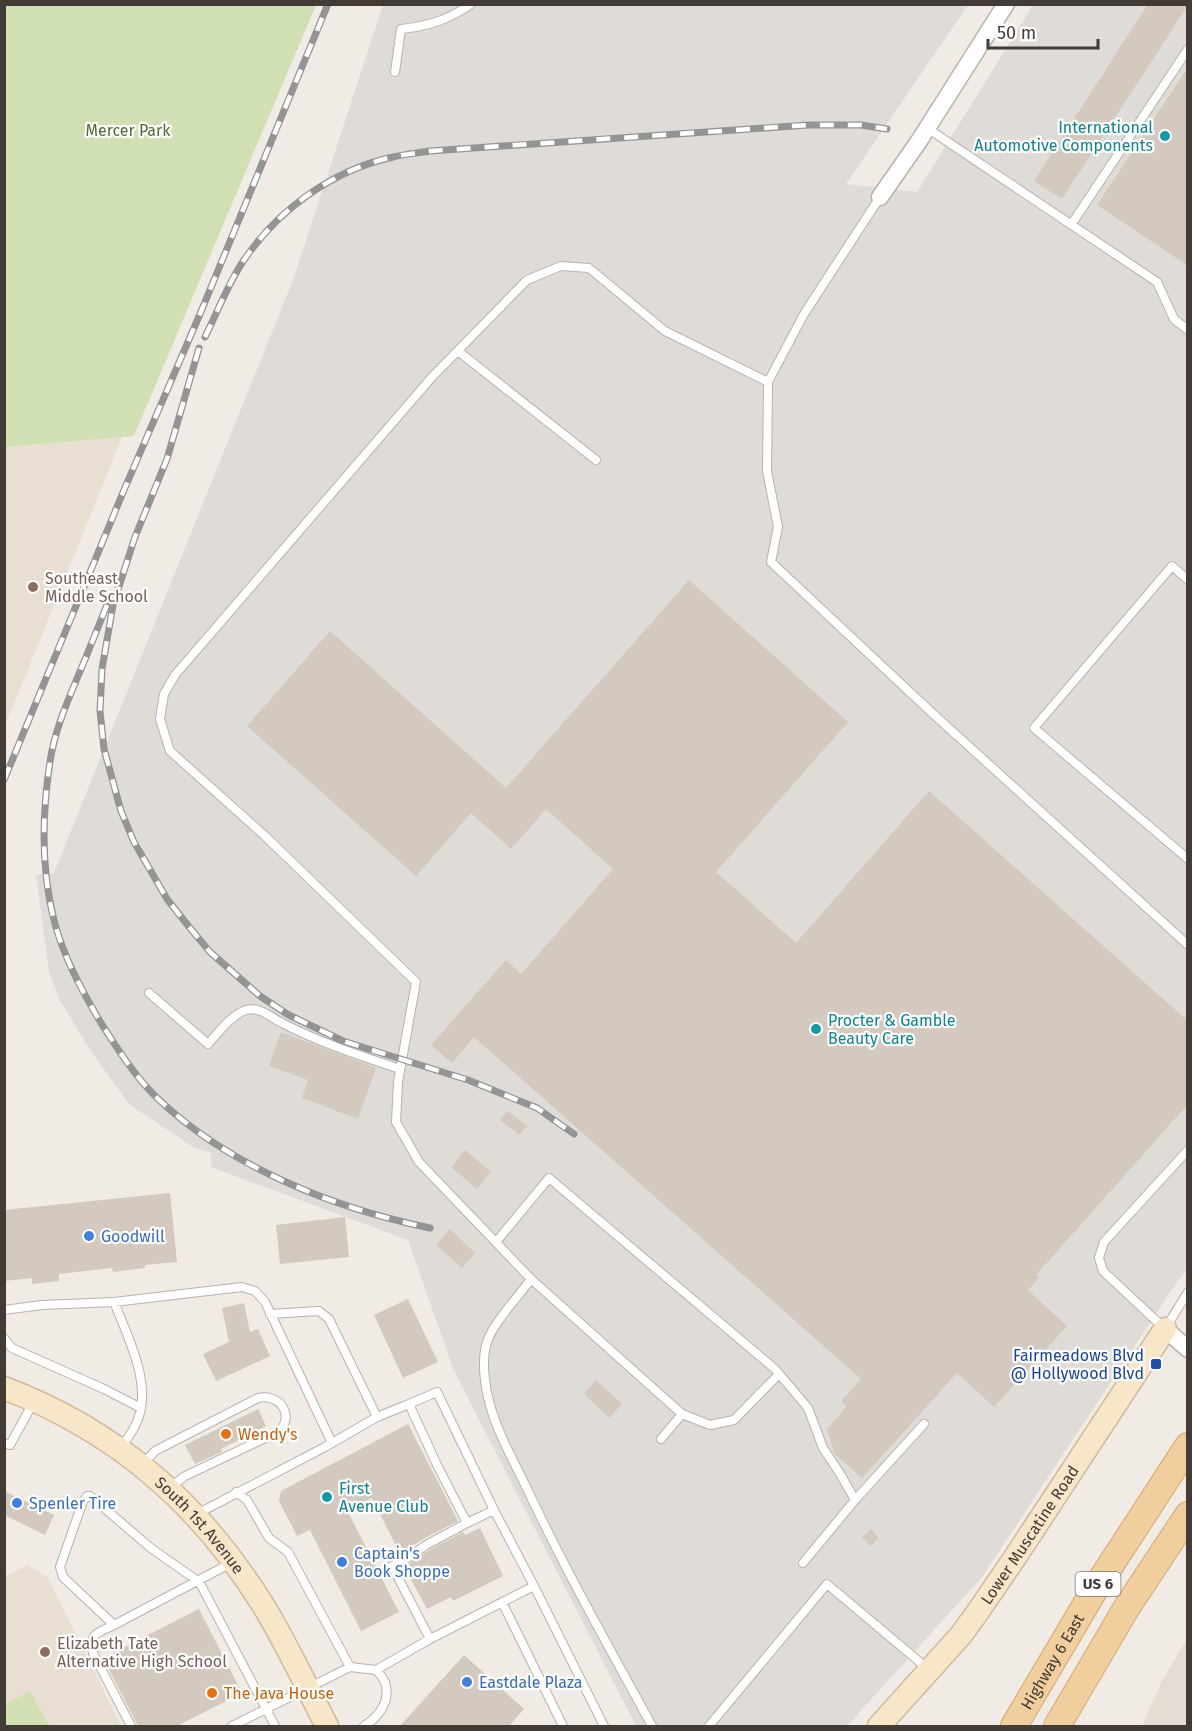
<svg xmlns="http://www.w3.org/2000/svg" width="1192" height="1731" viewBox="0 0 1192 1731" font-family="'Fira Sans',sans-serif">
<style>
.residential{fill:#e4ddd4}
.industrial{fill:#dfdbd7}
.education{fill:#e8ded1}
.green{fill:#d1e0b3}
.parking{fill:#dfdcda}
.building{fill:#d3c9bf}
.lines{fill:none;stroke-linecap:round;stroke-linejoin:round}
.lane-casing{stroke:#bab2a9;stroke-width:10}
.street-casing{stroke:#bab2a9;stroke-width:19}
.secondary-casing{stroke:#ceba9c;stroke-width:25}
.primary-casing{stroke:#d4a970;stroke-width:28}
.lane{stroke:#fff;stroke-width:8}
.street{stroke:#fff;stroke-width:16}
.secondary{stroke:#f7e6c8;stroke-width:22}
.primary{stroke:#f1ce9d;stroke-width:26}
.rail-casing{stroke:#949494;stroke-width:7}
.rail{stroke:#fff;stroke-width:4.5;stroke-dasharray:14;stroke-linecap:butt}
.culture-dot{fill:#0f9aa8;stroke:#fff;stroke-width:2}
.education-dot{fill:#8d6e63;stroke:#fff;stroke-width:2}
.shop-dot{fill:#3f7fe0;stroke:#fff;stroke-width:2}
.transit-dot{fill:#1a4fb4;stroke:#fff;stroke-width:2}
.food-dot{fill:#e8710a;stroke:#fff;stroke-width:2}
.labels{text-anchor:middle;stroke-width:4.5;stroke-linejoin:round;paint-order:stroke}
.shield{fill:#fff;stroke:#7b7672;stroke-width:1.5}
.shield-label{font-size:15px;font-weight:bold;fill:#423b36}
.culture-label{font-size:16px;fill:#0d838f;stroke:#fff;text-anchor:start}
.park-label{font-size:16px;fill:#4f6c31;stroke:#fff}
.education-label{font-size:16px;fill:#785e54;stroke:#fff;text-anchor:start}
.shop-label{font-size:16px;fill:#366cbe;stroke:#fff;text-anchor:start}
.transit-label{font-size:16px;fill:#164399;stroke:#fff;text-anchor:end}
.food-label{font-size:16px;fill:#c56008;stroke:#fff;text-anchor:start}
.street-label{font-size:16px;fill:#423b36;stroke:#fff}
</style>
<rect width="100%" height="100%" fill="#f0ebe5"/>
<path class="residential" d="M1187,1639v87h-45l21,-47z"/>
<path class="industrial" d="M383,5h585l-122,179 71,8 116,-187h154v1263l-18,26 -187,283 -135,149h-211l-182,-355 -46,-131 -197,-73v-14l-18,-6 -63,-42 -40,-55 -31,-51 -10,-28 -13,-96 18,-2 239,-593z"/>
<path class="education" d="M122,437l-117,289v-279z
M27,1565l21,13 73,148h-116v-149z"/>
<path class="green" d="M5,4l311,1 -182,431 -129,11z
M30,1691l19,35h-42l-2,-4v-18z"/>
<path class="parking" d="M1173,557l14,13v299l-163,-141z"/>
<path class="building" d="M1148,4l40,1 -126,194 -28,-18z
M1188,67v199l-91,-61z
M689,580l159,142 -132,150 80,71 133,-152 259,230v83l-152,171 3,3 -11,12 39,36 -73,81 -37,-34 -95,105 -27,-24 -8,-25 20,-23 -6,-5 20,-22 -387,-342 -22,26 -21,-18 75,-85 15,14 92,-105 -67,-60 -35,40 -40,-36 -55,63 -169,-150 83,-95 176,157z
M281,1032l95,36 -18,51 -56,-21 6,-18 -39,-14z
M508,1111l19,15 -8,9 -19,-15z
M465,1150l26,22 -14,17 -26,-22z
M170,1193l7,69 -32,3v3l-32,4 -1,-4 -53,6v7l-27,3v-6l-28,3v-71z
M345,1217l4,40 -69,7 -4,-39z
M450,1229l25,24 -13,15 -26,-23z
M408,1299l30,63 -35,16 -29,-63z
M244,1303l6,29 8,-3 12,27 -54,25 -13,-27 26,-12 -7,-34z
M596,1380l26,24 -13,14 -25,-24z
M258,1409l8,17 -45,23 1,3 -27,12 -10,-19z
M408,1424l50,97 -35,18 -23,15 -28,-56 -25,12 52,102 -38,19 -51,-101 -13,6 -18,-35 2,-10z
M4,1491l50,24 -9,20 -41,-20z
M480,1528l23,48 -50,25 -2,-4 -24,12 -20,-37 2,-1 -3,-5 23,-16 34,-18 2,3z
M871,1529l8,9 -9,8 -8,-9z
M199,1609l43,84 -65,33h-39l-35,-68z
M464,1655l60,54 -15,17h-109z"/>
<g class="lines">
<g class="lane-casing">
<path id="lane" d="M395,72l6,-43c28,-3 47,-9 70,-25
M927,128l230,154 17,37 14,11
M880,197l-76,117 -36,68 -1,89 11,56 -7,35 159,149 258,234
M1071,225l117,-176
M458,351l138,109
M768,382l-103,-51 -76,-63 -28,-2 -34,14 -95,97 -257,298 -11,19 -4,25 10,32 94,84 152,147 -18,100 -2,40 23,40 112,117 151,135 28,11 24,-5 45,-46
M1188,580l-16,-14 -138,162 154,131
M149,993l59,51c10,-11 23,-29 38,-34 14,-4 25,8 38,14 37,19 77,32 116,45
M1188,1150l-84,92 -5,16 4,13 62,58 23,-37
M496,1242l53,-64 226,191 33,39 15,40 16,24 16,28
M531,1279c-12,17 -38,44 -44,63 -6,18 -2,46 3,63 9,32 27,62 41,92 37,78 80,154 121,229
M114,1302c14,36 41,86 21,124 -4,8 -10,16 -15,23
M4,1310l38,-5 72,-3 128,-15 13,4 10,11 67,141
M270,1314l49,-3 10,8 48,98
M4,1338l8,10 92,41 37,19
M409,1404l28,-12 57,118
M661,1439l21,-25
M4,1443l6,2 24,-44
M142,1465l13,-14 103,-53c24,-5 37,20 20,34l-93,44 -16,12
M236,1492l11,8 22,38 19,14 62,115
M195,1515l130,-68 52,-30 32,-13 28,61 30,58 -41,22 -17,12 -17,9 38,73
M233,1562l-119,63 -51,-48 -3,-10 23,-66 4,-5h3l62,53 46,32 4,6 73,139
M803,1563l52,-63 69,-76
M534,1586l70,140
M502,1602l61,124
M114,1625c-16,8 -25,7 -21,28l38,73
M376,1670l54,-31 104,-53 -40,-76 -27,13
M232,1726l118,-59 26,3c3,3 7,8 9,12 6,19 -6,35 -21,44
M709,1726l118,-142 101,85"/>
</g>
<g class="street-casing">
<path id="street" d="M880,197l39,-56 87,-137
M1165,1329l23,20"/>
</g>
<g class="secondary-casing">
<g id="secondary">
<path id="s1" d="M4,1388c113,43 196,116 259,217 24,39 43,81 64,121"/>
<path id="s2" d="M879,1726l82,-91 16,-22 37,-54 151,-230"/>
</g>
</g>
<g class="primary-casing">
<g id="primary">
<path id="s3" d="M1014,1726l81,-137 93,-143"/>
<path d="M1057,1726l70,-119 61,-92"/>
</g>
</g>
<use href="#lane" class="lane"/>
<use href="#street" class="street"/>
<use href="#secondary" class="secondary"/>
<use href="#primary" class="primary"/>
<g class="rail-casing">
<path id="rail" d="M205,337c12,-24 22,-51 37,-74 34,-52 90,-93 151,-106 12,-3 25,-4 37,-6l378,-26h53l26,4
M199,348l-32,111 -32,78 -22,68 -11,64 -2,42 4,38 17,62 13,31 33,57 23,29 20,24 50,44 27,18 56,27 125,39 69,28 37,26
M107,605c-10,25 -20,50 -31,76 -11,26 -22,53 -26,81 -8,52 -9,107 4,158 9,36 28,71 47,103 16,25 33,52 54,73 72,70 178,112 275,132
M4,780l120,-290 76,-176 128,-310"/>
</g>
<use href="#rail" class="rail"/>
</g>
<g class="culture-dot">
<circle cx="1165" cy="136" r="6"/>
<circle cx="816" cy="1029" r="6"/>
<circle cx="327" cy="1497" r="6"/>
</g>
<g class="education-dot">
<circle cx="33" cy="587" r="6"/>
<circle cx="45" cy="1652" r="6"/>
</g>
<g class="shop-dot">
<circle cx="89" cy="1236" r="6"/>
<circle cx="17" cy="1503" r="6"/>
<circle cx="342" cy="1562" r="6"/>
<circle cx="467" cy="1682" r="6"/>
</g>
<rect class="transit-dot" x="1150" y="1358" width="12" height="12" rx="3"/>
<g class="food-dot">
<circle cx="226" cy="1434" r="6"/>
<circle cx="212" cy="1693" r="6"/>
</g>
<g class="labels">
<rect class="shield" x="1075.5" y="1572" width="45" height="24" rx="4.5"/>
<g class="shield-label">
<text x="1098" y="1589">US 6</text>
</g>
<g class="culture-label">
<text x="1153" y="133" text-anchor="end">International<tspan x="1153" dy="18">Automotive Components</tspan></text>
<text x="828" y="1026">Procter &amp; Gamble<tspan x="828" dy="18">Beauty Care</tspan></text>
<text x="339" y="1494">First<tspan x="339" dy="18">Avenue Club</tspan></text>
</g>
<g class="park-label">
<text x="128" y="136">Mercer Park</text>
</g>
<g class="education-label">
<text x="45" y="584">Southeast<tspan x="45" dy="18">Middle School</tspan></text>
<text x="57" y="1649">Elizabeth Tate<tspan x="57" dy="18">Alternative High School</tspan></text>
</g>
<g class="shop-label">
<text x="101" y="1242">Goodwill</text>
<text x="29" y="1509">Spenler Tire</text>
<text x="354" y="1559">Captain's<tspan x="354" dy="18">Book Shoppe</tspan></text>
<text x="479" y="1688">Eastdale Plaza</text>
</g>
<g class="transit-label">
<text x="1144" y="1361">Fairmeadows Blvd<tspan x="1144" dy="18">@ Hollywood Blvd</tspan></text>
</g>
<g class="food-label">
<text x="238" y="1440">Wendy's</text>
<text x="224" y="1699">The Java House</text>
</g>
<g class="street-label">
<text dy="6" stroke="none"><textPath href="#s1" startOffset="242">South 1st Avenue</textPath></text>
<text dy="6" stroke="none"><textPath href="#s2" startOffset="244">Lower Muscatine Road</textPath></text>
<text dy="6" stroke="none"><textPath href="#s3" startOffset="75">Highway 6 East</textPath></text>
</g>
</g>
<rect width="1192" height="1731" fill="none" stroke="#423b36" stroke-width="12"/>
<path d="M988 39v9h110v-9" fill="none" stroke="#423b36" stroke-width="3"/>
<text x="997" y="39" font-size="18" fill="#423b36" stroke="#ffffff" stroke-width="4.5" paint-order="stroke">50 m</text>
</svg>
